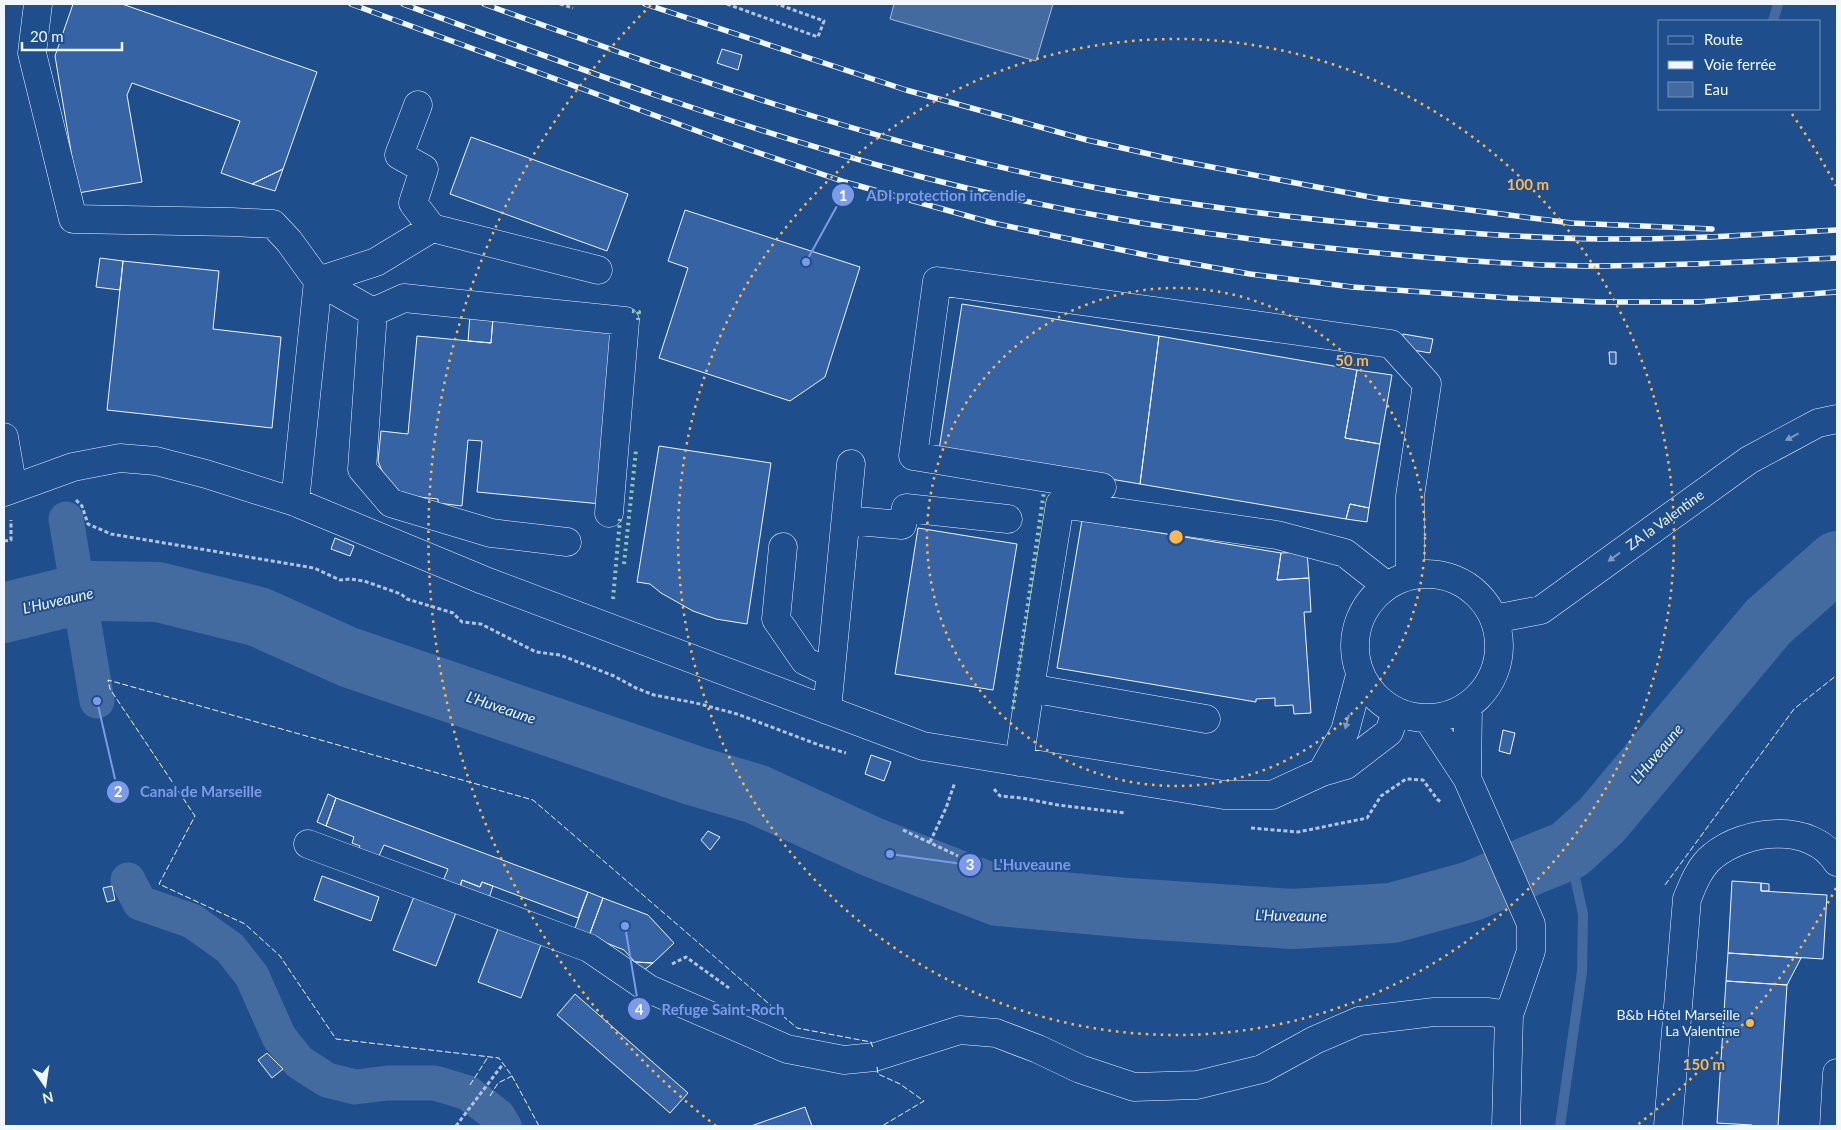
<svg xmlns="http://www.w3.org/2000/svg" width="1841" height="1130" viewBox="0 0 1841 1130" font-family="Lato,sans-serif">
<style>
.water{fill:#446ba0;stroke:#a8bbd7}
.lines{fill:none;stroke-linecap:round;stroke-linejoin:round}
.stream{stroke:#446ba0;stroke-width:10}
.canal{stroke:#446ba0;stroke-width:35}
.river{stroke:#446ba0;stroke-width:60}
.building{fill:#3563a3;stroke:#f2f6ff}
.minor-casing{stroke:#f2f6ff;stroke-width:29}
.path{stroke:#b3c4dc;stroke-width:3;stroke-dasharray:4 2.5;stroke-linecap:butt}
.minor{stroke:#1f4e8c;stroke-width:28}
.rail-casing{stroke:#f2f6ff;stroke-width:5.5}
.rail{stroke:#1f4e8c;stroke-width:4;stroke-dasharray:11;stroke-linecap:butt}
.hedge{stroke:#97c8a6;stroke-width:4;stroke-dasharray:2.5 4;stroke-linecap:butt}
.fence{stroke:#f2f6ff;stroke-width:1;stroke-dasharray:6 2.5;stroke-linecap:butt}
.oneway{fill:#7e9ac0}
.ring{fill:none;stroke:#ffb74d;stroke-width:2.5;stroke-dasharray:2.5 5}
.poi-dot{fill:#ffb74d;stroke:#1f4e8c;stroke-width:2}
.labels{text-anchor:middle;stroke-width:4;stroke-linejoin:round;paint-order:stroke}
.street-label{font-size:14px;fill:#f2f6ff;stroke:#1f4e8c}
.poi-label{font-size:14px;fill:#f2f6ff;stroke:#1f4e8c;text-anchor:end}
.water-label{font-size:15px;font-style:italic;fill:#f2f6ff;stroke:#1f4e8c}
.centre{fill:#ffb74d;stroke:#1f4e8c;stroke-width:2.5}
.ring-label{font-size:15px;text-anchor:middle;font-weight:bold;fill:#ffb74d;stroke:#1f4e8c;stroke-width:4;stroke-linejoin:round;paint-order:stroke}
.leader{fill:none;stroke:#7d9aea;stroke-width:2}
.callout-dot{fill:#7d9aea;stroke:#1f4e8c;stroke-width:2}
.mark-label{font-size:15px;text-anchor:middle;font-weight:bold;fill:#fff}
.callout-label{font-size:15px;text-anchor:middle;font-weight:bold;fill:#7d9aea;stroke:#1f4e8c;stroke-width:4;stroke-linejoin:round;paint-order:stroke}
</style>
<rect width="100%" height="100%" fill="#1f4e8c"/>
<path class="water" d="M894,4h159l-17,57 -146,-42z"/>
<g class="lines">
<path class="stream" d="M1773,21l5,-17
M1560,1126l22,-154 1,-58 -14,-64"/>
<path class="canal" d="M66,519l31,182
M128,880l12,23 52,18 38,27 22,28 27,61 20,25 28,18 28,7 33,-4h47l33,10 30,23 6,10"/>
<path class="river" d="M4,613l88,-22 66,1 101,25 89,40 347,119 61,18 116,53 126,49 130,12 165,11 99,-6 80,-22 60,-26 37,-15 33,-30 166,-198 69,-61"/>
</g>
<path class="building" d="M73,4h49l195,68 -34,97 -31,15 -31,-11 19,-52 -108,-38 -5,12 15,87 -64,11 -23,-137z
M722,49l20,6 -4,15 -21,-7z
M471,137l157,57 -21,57 -157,-57z
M283,169l-8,22 -23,-7z
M685,210l175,57 -35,110 -35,24 -131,-43 29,-90 -20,-7z
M100,258l23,3 -3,29 -24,-3z
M123,261l96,10 -6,58 68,8 -9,91 -165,-18z
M962,304l197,32 -19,148 -201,-34z
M470,315l23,3 -2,25 -23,-2z
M493,318l124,12 -16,174 -124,-12 5,-51 -14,-1 -6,66 -24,-3v-4l-28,-3 -9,-3 -7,-5 -10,-12 -6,-15 3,-30 27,3 9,-98 74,7z
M1403,334l30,5 -3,14 -29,-5z
M1159,336l198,34 -12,68 35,6 -11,64 -19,-4 -4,15 -206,-35z
M1609,352h7v12h-6z
M1357,370l35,5 -12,69 -35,-6z
M659,446l112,17 -24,161 -31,-5 -23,-8 -32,-18 -11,-9 -13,-2z
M1350,504l19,4 -2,14 -21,-3z
M1082,520l199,33 -4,27 32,-2 2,34h-7l7,101 -17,1 -1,-9 -18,1v-8l-19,1v3l-199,-34z
M918,528l99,16 -24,146 -98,-16z
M335,538l19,8 -4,10 -19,-7z
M1307,552l2,26 -32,2 4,-27z
M1503,730l12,3 -5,21 -11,-3z
M871,755l20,7 -7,19 -19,-7z
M328,794l8,4 -10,28 -9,-4z
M336,798l252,94 -10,26 -96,-36 -2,5 -18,-7 -2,7 -17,-6 5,-12 -64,-24 -6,13 -20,-8 2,-4 -8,-3 2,-6 -28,-11z
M708,831l12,6 -10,13 -9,-10z
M322,876l57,21 -8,24 -57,-21z
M462,880l18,7 2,-5 11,4 -4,12 -29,-11z
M1732,881l29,2v8l66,4 -4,64 -95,-6z
M1761,883l8,1v7h-8z
M112,886l3,14 -8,2 -4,-14z
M588,892l15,6 -14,38 -15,-5z
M415,894l42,16 -21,56 -43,-16z
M603,898l45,17 26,28 -21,20 -18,-1 -11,-12 -35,-14z
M499,926l43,16 -21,56 -43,-16z
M1728,953l73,5 -14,27 -61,-4z
M635,962l18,1 -10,8z
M1726,981l61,4 -9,141h-26v-1l-35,-2z
M575,994l113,99 -18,20 -113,-98z
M267,1053l16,16 -11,9 -14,-18z
M805,1107l7,19h-61z"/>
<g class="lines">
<g class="minor-casing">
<path id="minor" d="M38,4l-6,49 41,166 159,3 41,2 16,17 29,40 55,31 31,-14 221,23 -16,192
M418,105l-19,50 25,14 -11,34 19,25
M318,281l58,-19 56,-34 166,42
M373,312l-11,157 29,34 100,30 76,9
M4,437l9,52
M1102,487l-189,-31 24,-175 454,63 36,40 -17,112v80
M4,492l69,-25 47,-9 36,3 50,13 89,28 188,78 440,166 301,49h48l50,-23 24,-7 43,-33 7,-20
M295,502l23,-221
M846,520l56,5 4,-17 102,11
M783,547l-7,72 29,42 25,12
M1355 646a72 72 0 1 1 144 0a72 72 0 1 1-144 0Z
M1494,619l47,-9 208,-150 69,-37 19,-4
M1030,688l30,-184 217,31 68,18 42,33
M827,710l24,-246
M1428,719l39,59 64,146v27l-22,64 -3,111
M1019,762l11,-74 176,31
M1322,772l23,-41 15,-56
M1467,778l1,-72
M308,844l281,104 60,41 138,60 57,11 31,-3 85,-27 36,3 42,16 42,20 54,18 63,-2 65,-16 53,-29 44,-19 75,-9h55l20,3
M1668,1126l19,-227c6,-15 13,-33 26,-43 32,-27 99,-34 124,6
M1834,1126l3,-53"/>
</g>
<path class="path" d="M560,4l13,4
M727,4l91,33 6,-16 -47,-17
M76,500l6,6 6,18 23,10 203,34 26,12 10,-1 14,2 37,13 6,5 46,14 9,9 19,2 55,28 24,3 54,21 22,12 18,7 42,8 41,11 82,31 27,8
M4,541l7,-1v-20
M994,789l6,7 22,2 36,7 68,8
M1251,828l47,4 69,-14 14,-22 25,-17 17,1 14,19 5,4
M903,830l55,26
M930,842l16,-34 9,-26
M672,964l14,-7 43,31
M456,1126l47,-62"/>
<use href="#minor" class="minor"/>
<g class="rail-casing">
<path id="rail" d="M351,4l379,139 115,39 148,41 167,35 90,16 102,13 158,11 90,4h98l139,-10
M403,4c168,62 338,125 511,171 146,38 295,62 444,76 80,8 162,15 243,15 79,0 158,-5 236,-8
M484,4c196,71 393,140 598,181 89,18 179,29 269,38 83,8 166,15 250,16 79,1 158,-5 236,-9
M645,4l261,86 181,50 93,21 195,37 134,17 62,8 141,6"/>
</g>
<use href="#rail" class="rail"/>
<path class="hedge" d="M632,311l7,1 -1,8
M624,564l12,-114
M613,599l7,-80
M1013,709l31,-218"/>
<path class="fence" d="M1665,885l129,-176 43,-34
M877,1067l1,7 22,10 24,17 -42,25
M470,1085l18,-28
M490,1096l8,-13 14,-7
M539,1126l-27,-50 -13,-18 -163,-19 -56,-83 -35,-32 -86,-40 36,-68 -85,-127 -2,-9 425,120 264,228 74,14 2,6"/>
</g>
<defs><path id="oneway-solid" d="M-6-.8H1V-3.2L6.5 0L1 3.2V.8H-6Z" transform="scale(1.25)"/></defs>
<g class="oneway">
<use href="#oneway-solid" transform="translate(1792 437) rotate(152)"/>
<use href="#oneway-solid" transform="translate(1614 557) rotate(144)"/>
<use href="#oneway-solid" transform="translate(1347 722) rotate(105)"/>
</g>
<g class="ring">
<circle cx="1176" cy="537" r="249"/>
<circle cx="1176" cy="537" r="498"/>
<path d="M1836 888A747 747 0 0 1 1636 1126M716 1126A747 747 0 0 1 652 4M1792 114A747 747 0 0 1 1836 186"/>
</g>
<circle class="poi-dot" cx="1750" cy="1023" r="5"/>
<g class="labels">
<g class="street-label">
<text transform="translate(1665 520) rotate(-36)" y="5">ZA la Valentine</text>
</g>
<g class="poi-label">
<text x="1740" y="1020">B&amp;b Hôtel Marseille<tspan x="1740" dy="16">La Valentine</tspan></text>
</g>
<g class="water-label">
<text transform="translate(58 601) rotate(-13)" y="5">L'Huveaune</text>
<text transform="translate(501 708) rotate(19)" y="5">L'Huveaune</text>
<text transform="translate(1657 754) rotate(-50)" y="5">L'Huveaune</text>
<text transform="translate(1291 916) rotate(1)" y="5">L'Huveaune</text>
</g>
</g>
<circle cx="1176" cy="537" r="8" class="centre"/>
<g class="ring-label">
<text x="1528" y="190">100 m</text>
<text x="1352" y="366">50 m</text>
<text x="1704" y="1070">150 m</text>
</g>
<path class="leader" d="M806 262L843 195M97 701L118 792M890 854L970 865M625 926L639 1009"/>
<g class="callout-dot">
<circle cx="806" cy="262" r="5"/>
<circle cx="97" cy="701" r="5"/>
<circle cx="890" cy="854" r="5"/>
<circle cx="625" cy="926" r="5"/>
<circle cx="843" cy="195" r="12"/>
<circle cx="118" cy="792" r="12"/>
<circle cx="970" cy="865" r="12"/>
<circle cx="639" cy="1009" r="12"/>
</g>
<g class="mark-label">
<text x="843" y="201">1</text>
<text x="118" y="797">2</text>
<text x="970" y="870">3</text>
<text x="639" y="1015">4</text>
</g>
<g class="callout-label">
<text x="946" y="201">ADI protection incendie</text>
<text x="201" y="797">Canal de Marseille</text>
<text x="1032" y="870">L'Huveaune</text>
<text x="723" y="1015">Refuge Saint-Roch</text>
</g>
<rect width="1841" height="1130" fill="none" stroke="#f2f6ff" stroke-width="10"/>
<rect x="1658" y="20" width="162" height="90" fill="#1f4e8c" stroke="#7391ba"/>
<rect x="1668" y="36" width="25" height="8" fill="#1f4e8c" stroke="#7391ba"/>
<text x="1704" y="45" font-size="15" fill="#f2f6ff">Route</text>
<rect x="1668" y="61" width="25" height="8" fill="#f2f6ff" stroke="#7391ba"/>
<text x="1704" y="70" font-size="15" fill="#f2f6ff">Voie ferrée</text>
<rect x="1668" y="82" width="25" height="15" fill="#446ba0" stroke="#7391ba"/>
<text x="1704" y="95" font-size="15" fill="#f2f6ff">Eau</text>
<g transform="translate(45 1085) rotate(167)" stroke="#1f4e8c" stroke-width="4" paint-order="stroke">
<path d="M0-4L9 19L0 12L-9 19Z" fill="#f2f6ff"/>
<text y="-8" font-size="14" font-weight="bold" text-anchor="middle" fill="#f2f6ff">N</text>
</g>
<path d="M22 42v8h100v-8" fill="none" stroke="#f2f6ff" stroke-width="2.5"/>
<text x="30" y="42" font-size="15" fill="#f2f6ff" stroke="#1f4e8c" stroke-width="4" paint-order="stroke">20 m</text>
</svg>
